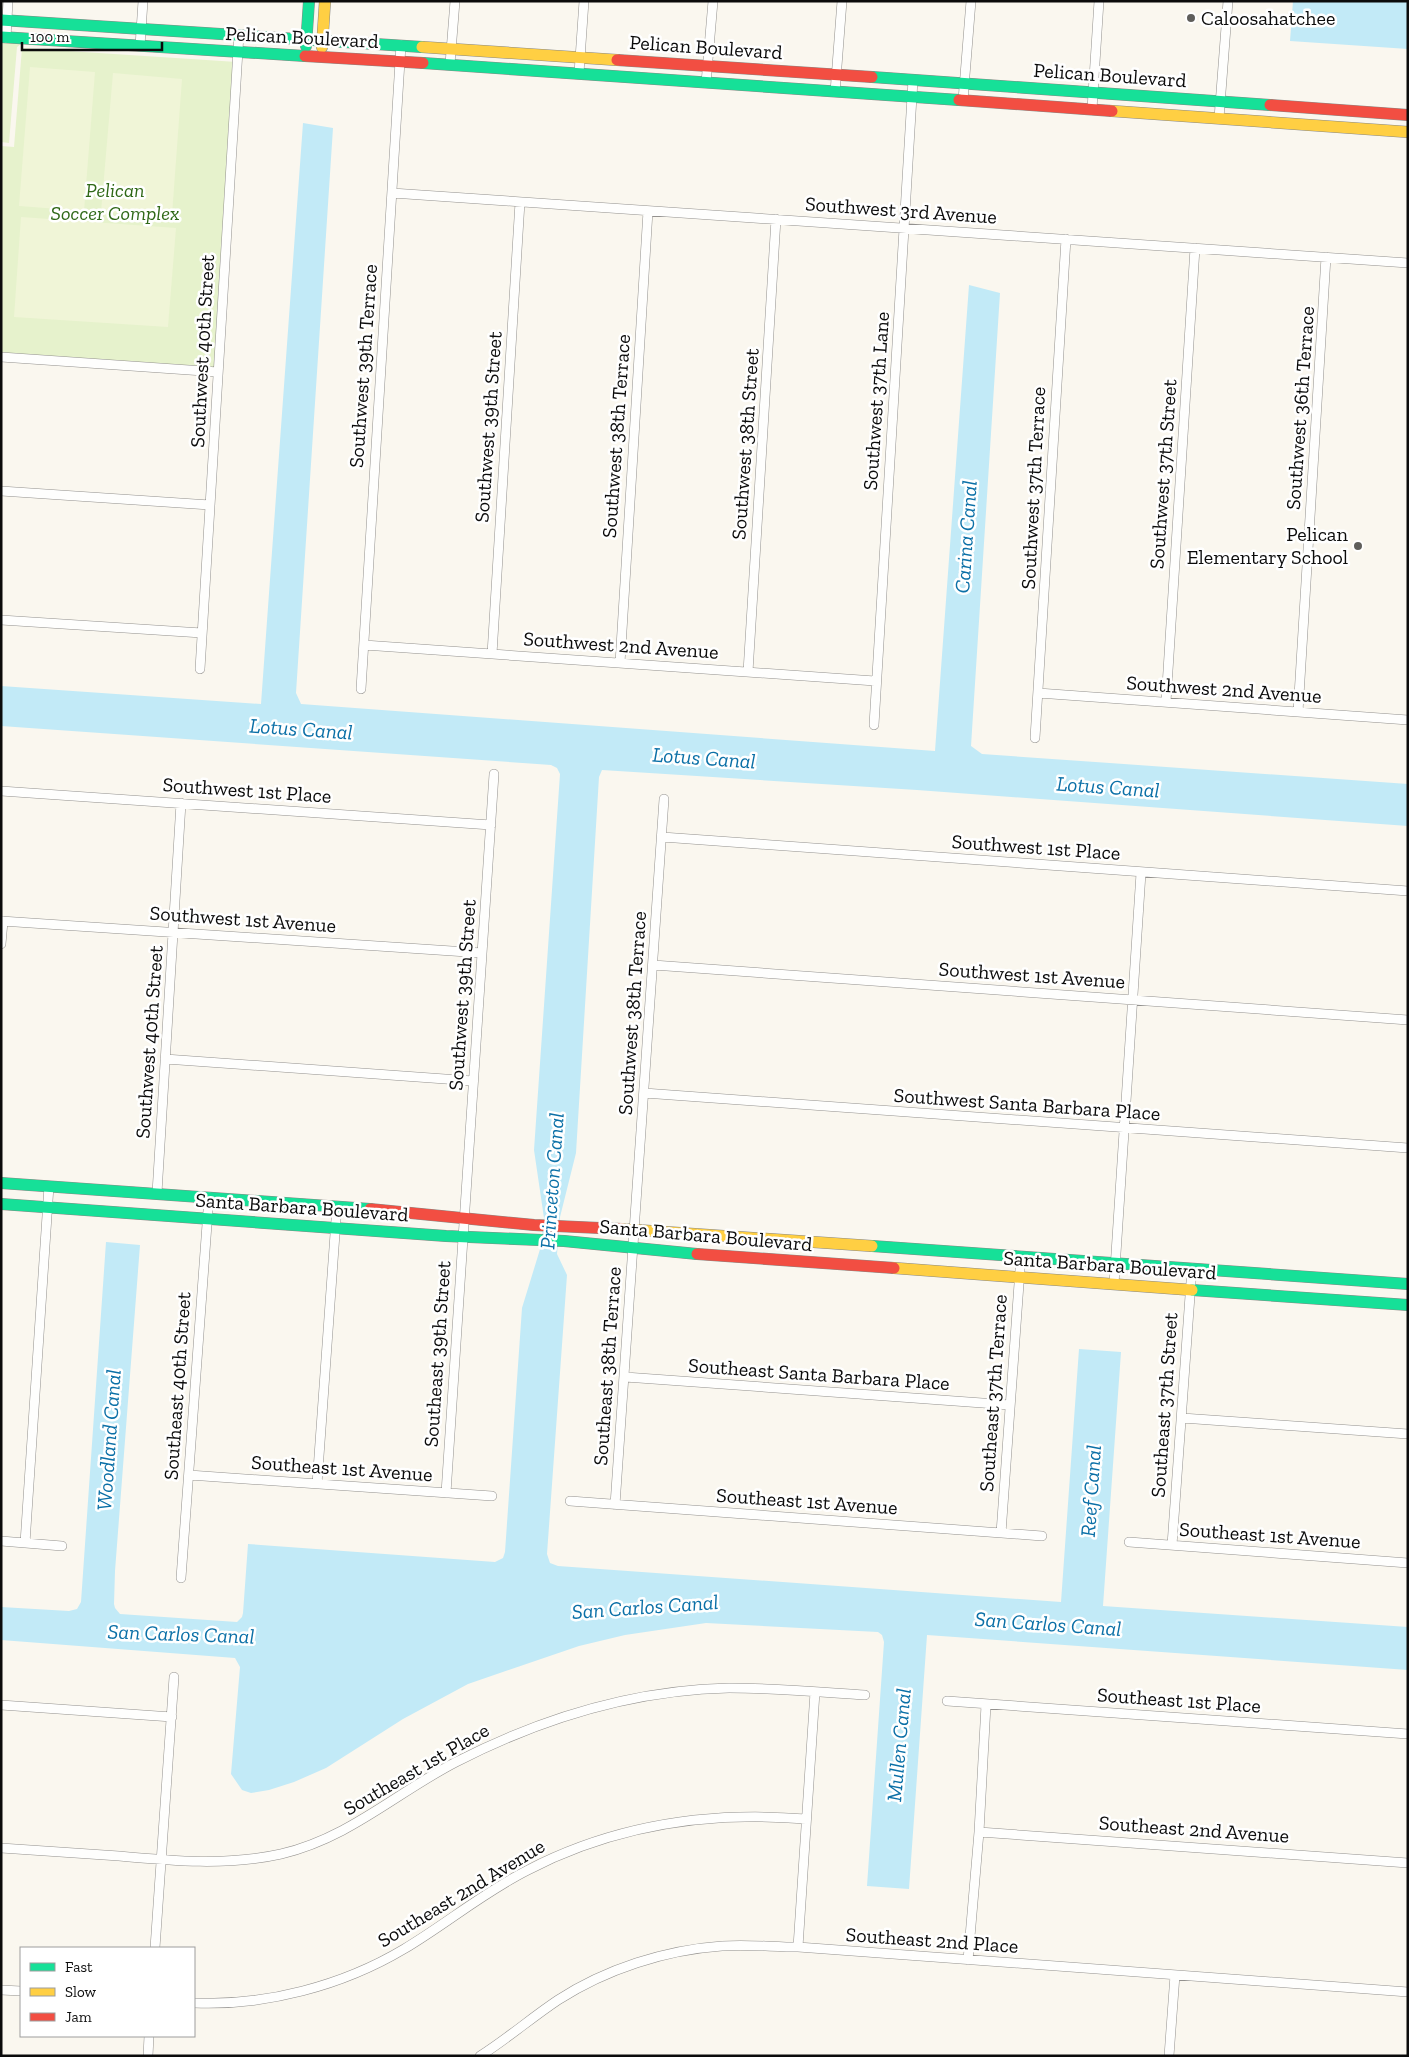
<svg xmlns="http://www.w3.org/2000/svg" width="1409" height="2057" viewBox="0 0 1409 2057" font-family="'Zilla Slab',serif">
<style>
.green{fill:#e6f2cc}
.pitch{fill:#f0f5d7}
.water{fill:#c2eaf7}
.lines{fill:none;stroke-linecap:round;stroke-linejoin:round}
.street-casing{stroke:#93918e;stroke-width:10}
.fast-casing{stroke:#898884;stroke-width:12}
.slow-casing{stroke:#898884;stroke-width:12}
.jam-casing{stroke:#898884;stroke-width:12}
.street{stroke:#fefefd;stroke-width:9}
.fast{stroke:#16e098;stroke-width:11}
.slow{stroke:#ffcf43;stroke-width:11}
.jam{stroke:#f24e42;stroke-width:11}
.poi-dot{fill:#5f5e5b;stroke:#fff;stroke-width:2}
.labels{text-anchor:middle;stroke-width:5;stroke-linejoin:round;paint-order:stroke}
.poi-label{font-size:20px;fill:#0b0b0b;stroke:#fff;text-anchor:start}
.street-label{font-size:20px;fill:#0b0b0b;stroke:#fff}
.park-label{font-size:20px;font-style:italic;fill:#2f6817;stroke:#fff}
.water-label{font-size:21px;font-style:italic;fill:#0b70a7;stroke:#fff}
</style>
<rect width="100%" height="100%" fill="#faf7ef"/>
<path class="green" d="M1,42l234,14 -214,-12 -4,3 -8,96 -8,-1z
M22,48l215,14 -19,310 -217,-15v-211l13,1z"/>
<path class="pitch" d="M30,67l65,5 -11,139 -65,-5z
M113,73l69,6 -10,136 -71,-3z
M21,217l155,11 -8,99 -154,-10z"/>
<path class="water" d="M1293,1h115v48l-118,-8z
M303,123l30,5 -37,565 5,11 634,47 34,-466 31,8 -29,453 11,8 426,30v42l-491,-36 -315,-20 -3,7 -23,376 -16,64 -3,37 10,21 -20,279 3,9 8,3 503,36 18,-253 42,3 -18,254 305,21v43l-481,-35 -18,254 -42,-3 17,-244 -2,-7 -4,-3 -172,-9 -81,12 -46,11 -111,38 -65,35 -77,49 -32,14 -25,8 -18,3 -9,-3 -11,-16 9,-107 -5,-9 -234,-18v-33l68,4 8,-2 4,-7 25,-360 34,3 -25,326 -1,33 1,4 5,6 117,8 5,-5 1,-4 5,-69 247,18 8,-4 2,-6 17,-244 19,-62 3,-28 -10,-68 26,-376 -3,-6 -6,-3 -550,-39v-40l260,18z"/>
<g class="lines">
<g class="street-casing">
<path id="street" d="M6,38l2,-37
M140,46l3,-45
M450,64l5,-63
M579,73l5,-72
M706,83l7,-82
M835,92l7,-91
M963,100l8,-99
M1092,109l7,-108
M1219,118l9,-117
M392,193l1016,70
M1,357l217,15
M1,491l209,14
M1,620l201,13
M364,645l511,36
M492,654l28,-452
M620,663l28,-452
M200,669l39,-635
M748,672l28,-453
M361,689l40,-644
M1038,693l370,27
M1166,702l29,-454
M1298,712l28,-455
M874,725l39,-645
M1035,738l31,-499
M1,791l490,34
M662,837l746,54
M1,921l481,32
M1,944l2,-23
M653,965l755,55
M165,1059l308,22
M644,1093l764,55
M157,1193l24,-390
M1114,1284l27,-411
M625,1377l385,28
M1182,1418l226,16
M189,1475l303,21
M317,1484l20,-278
M446,1493l48,-719
M570,1501l472,35
M615,1505l49,-706
M1001,1533l20,-277
M1,1541l61,5
M1129,1542l279,21
M25,1543l24,-357
M1172,1545l20,-277
M181,1578l28,-381
M947,1701l461,33
M1,1705l171,12
M979,1832l429,31
M1,1848c39,3 79,5 118,8 54,5 108,10 162,-2 68,-16 115,-61 175,-92 84,-43 178,-72 273,-74 46,0 91,4 136,7
M798,1947l17,-255
M155,1948l19,-271
M968,1960l11,-128 7,-127
M1,1990l20,1
M194,2003c71,3 148,-17 210,-54 42,-25 80,-57 124,-79 87,-45 181,-59 278,-51
M148,2056l1,-20
M480,2056c27,-17 51,-38 78,-56 48,-31 107,-50 164,-54 25,-2 51,1 76,1l610,45
M1169,2056l6,-81"/>
</g>
<g class="fast-casing">
<path id="fast" d="M1,20l421,27
M1,37l304,19
M306,46l3,-45
M423,63l536,37
M872,77l398,28
M1,1183l369,26
M1,1204l445,32 118,5 133,13
M872,1246l536,38
M1192,1290l216,15"/>
</g>
<g class="slow-casing">
<path id="slow" d="M322,47l3,-46
M422,47l195,13
M1112,111l296,21
M622,1229l250,17
M894,1268l298,22"/>
</g>
<g class="jam-casing">
<path id="jam" d="M305,56l118,7
M617,60l255,17
M959,100l153,11
M1270,105l138,10
M370,1209l164,16 88,4
M697,1254l197,14"/>
</g>
<use href="#street" class="street"/>
<use href="#fast" class="fast"/>
<use href="#slow" class="slow"/>
<use href="#jam" class="jam"/>
</g>
<g class="poi-dot">
<circle cx="1191" cy="18" r="5"/>
<circle cx="1358" cy="546" r="5"/>
</g>
<g class="labels">
<g class="poi-label">
<text x="1201" y="25">Caloosahatchee</text>
<text x="1348" y="541" text-anchor="end">Pelican<tspan x="1348" dy="23">Elementary School</tspan></text>
</g>
<g class="street-label">
<text transform="translate(302 37) rotate(3)" y="7">Pelican Boulevard</text>
<text transform="translate(706 47) rotate(4)" y="7">Pelican Boulevard</text>
<text transform="translate(1110 75) rotate(4)" y="7">Pelican Boulevard</text>
<text transform="translate(901 210) rotate(4)" y="7">Southwest 3rd Avenue</text>
<text transform="translate(202 351) rotate(-87)" y="7">Southwest 40th Street</text>
<text transform="translate(363 366) rotate(-86)" y="7">Southwest 39th Terrace</text>
<text transform="translate(876 401) rotate(-86)" y="7">Southwest 37th Lane</text>
<text transform="translate(1300 408) rotate(-86)" y="7">Southwest 36th Terrace</text>
<text transform="translate(488 427) rotate(-86)" y="7">Southwest 39th Street</text>
<text transform="translate(616 436) rotate(-86)" y="7">Southwest 38th Terrace</text>
<text transform="translate(745 444) rotate(-86)" y="7">Southwest 38th Street</text>
<text transform="translate(1163 474) rotate(-86)" y="7">Southwest 37th Street</text>
<text transform="translate(1033 488) rotate(-87)" y="7">Southwest 37th Terrace</text>
<text transform="translate(621 645) rotate(4)" y="7">Southwest 2nd Avenue</text>
<text transform="translate(1224 689) rotate(4)" y="7">Southwest 2nd Avenue</text>
<text transform="translate(247 790) rotate(4)" y="7">Southwest 1st Place</text>
<text transform="translate(1036 847) rotate(4)" y="7">Southwest 1st Place</text>
<text transform="translate(243 919) rotate(4)" y="7">Southwest 1st Avenue</text>
<text transform="translate(1032 975) rotate(4)" y="7">Southwest 1st Avenue</text>
<text transform="translate(462 995) rotate(-86)" y="7">Southwest 39th Street</text>
<text transform="translate(632 1013) rotate(-86)" y="7">Southwest 38th Terrace</text>
<text transform="translate(149 1042) rotate(-86)" y="7">Southwest 40th Street</text>
<text transform="translate(1027 1104) rotate(4)" y="7">Southwest Santa Barbara Place</text>
<text transform="translate(302 1207) rotate(4)" y="7">Santa Barbara Boulevard</text>
<text transform="translate(706 1235) rotate(5)" y="7">Santa Barbara Boulevard</text>
<text transform="translate(1110 1265) rotate(4)" y="7">Santa Barbara Boulevard</text>
<text transform="translate(437 1354) rotate(-86)" y="7">Southeast 39th Street</text>
<text transform="translate(607 1366) rotate(-86)" y="7">Southeast 38th Terrace</text>
<text transform="translate(819 1374) rotate(4)" y="7">Southeast Santa Barbara Place</text>
<text transform="translate(177 1386) rotate(-86)" y="7">Southeast 40th Street</text>
<text transform="translate(993 1393) rotate(-86)" y="7">Southeast 37th Terrace</text>
<text transform="translate(1164 1405) rotate(-86)" y="7">Southeast 37th Street</text>
<text transform="translate(342 1468) rotate(4)" y="7">Southeast 1st Avenue</text>
<text transform="translate(807 1501) rotate(4)" y="7">Southeast 1st Avenue</text>
<text transform="translate(1270 1535) rotate(4)" y="7">Southeast 1st Avenue</text>
<text transform="translate(1179 1700) rotate(4)" y="7">Southeast 1st Place</text>
<text transform="translate(416 1769) rotate(-30)" y="7">Southeast 1st Place</text>
<text transform="translate(1194 1829) rotate(4)" y="7">Southeast 2nd Avenue</text>
<text transform="translate(461 1893) rotate(-31)" y="7">Southeast 2nd Avenue</text>
<text transform="translate(932 1940) rotate(4)" y="7">Southeast 2nd Place</text>
</g>
<g class="park-label">
<text x="115" y="197">Pelican<tspan x="115" dy="23">Soccer Complex</tspan></text>
</g>
<g class="water-label">
<text transform="translate(966 537) rotate(-86)" y="7">Carina Canal</text>
<text transform="translate(301 729) rotate(4)" y="7">Lotus Canal</text>
<text transform="translate(704 758) rotate(4)" y="7">Lotus Canal</text>
<text transform="translate(1108 787) rotate(4)" y="7">Lotus Canal</text>
<text transform="translate(552 1181) rotate(-86)" y="7">Princeton Canal</text>
<text transform="translate(109 1440) rotate(-86)" y="7">Woodland Canal</text>
<text transform="translate(1091 1491) rotate(-86)" y="7">Reef Canal</text>
<text transform="translate(645 1607) rotate(-4)" y="7">San Carlos Canal</text>
<text transform="translate(1048 1624) rotate(4)" y="7">San Carlos Canal</text>
<text transform="translate(181 1634) rotate(2)" y="7">San Carlos Canal</text>
<text transform="translate(899 1745) rotate(-85)" y="7">Mullen Canal</text>
</g>
</g>
<rect width="1409" height="2057" fill="none" stroke="#0b0b0b" stroke-width="5"/>
<rect x="20" y="1947" width="175" height="90" fill="#ffffff" stroke="#9d9d9d"/>
<rect x="30" y="1963" width="25" height="8" fill="#16e098" stroke="#9d9d9d"/>
<text x="65" y="1972" font-size="15" fill="#0b0b0b">Fast</text>
<rect x="30" y="1988" width="25" height="8" fill="#ffcf43" stroke="#9d9d9d"/>
<text x="65" y="1997" font-size="15" fill="#0b0b0b">Slow</text>
<rect x="30" y="2013" width="25" height="8" fill="#f24e42" stroke="#9d9d9d"/>
<text x="65" y="2022" font-size="15" fill="#0b0b0b">Jam</text>
<path d="M22 42v8h140v-8" fill="none" stroke="#0b0b0b" stroke-width="2.5"/>
<text x="30" y="42" font-size="15" fill="#0b0b0b" stroke="#ffffff" stroke-width="4" paint-order="stroke">100 m</text>
</svg>
